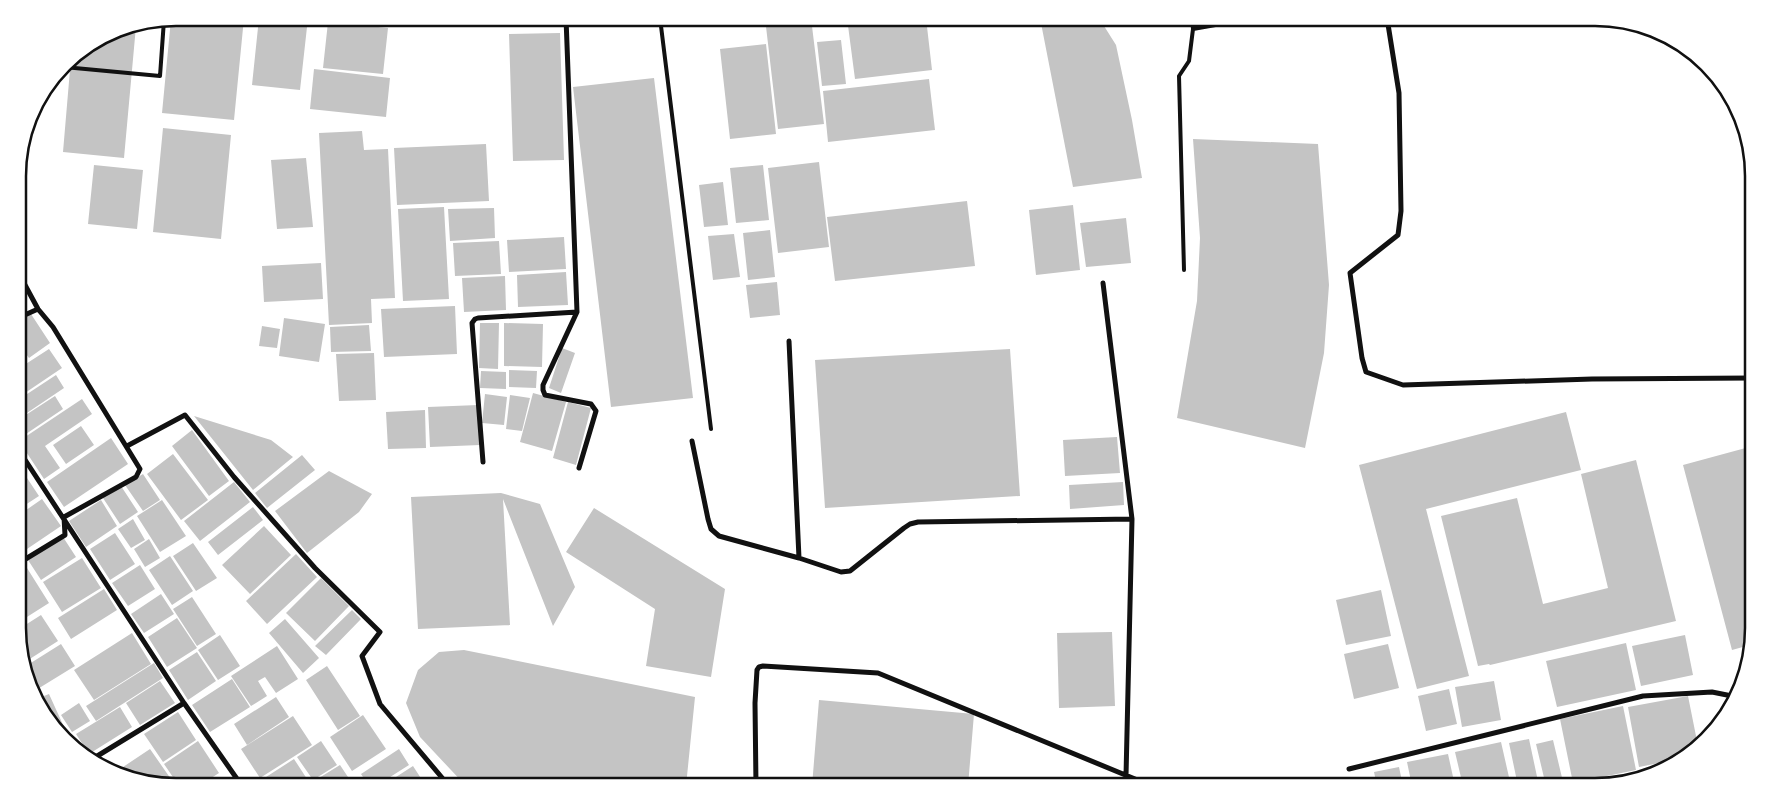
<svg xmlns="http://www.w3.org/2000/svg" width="1771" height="804" viewBox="0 0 1771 804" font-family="Cabin,sans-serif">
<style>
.building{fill:#c4c4c4}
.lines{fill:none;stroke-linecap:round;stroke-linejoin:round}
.service{stroke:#111;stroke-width:4}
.minor{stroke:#111;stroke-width:5}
.rim{fill:none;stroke:#111;stroke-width:2.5}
</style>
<rect width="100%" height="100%" fill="#fff"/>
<path class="building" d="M177,18h67l-10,102 -72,-7 9,-94z
M259,18h49l-8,72 -48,-5z
M765,18h46l13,106 -46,5z
M847,18h79l6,52 -77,9z
M1040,18h59l17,27 16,75 10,58 -69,9z
M328,22l60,6 -5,46 -60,-6z
M136,26l-12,132 -61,-6 8,-94 45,-28z
M560,33l4,127 -51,1 -4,-127z
M841,40l5,44 -24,2 -5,-44z
M766,44l10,90 -46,5 -10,-90z
M314,69l76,9 -4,39 -76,-8z
M654,78l39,320 -82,9 -38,-320z
M929,79l6,51 -107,12 -5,-51z
M163,128l68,7 -10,104 -68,-7z
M362,131l2,19 24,-1 7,149 -24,1 1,24 -43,2 -10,-192z
M1193,139l125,5 11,141 -5,68 -19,95 -128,-30 20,-117 3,-63z
M486,144l3,57 -92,4 -3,-57z
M306,158l7,69 -36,2 -6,-69z
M819,162l10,85 -51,6 -10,-85z
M94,165l49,5 -6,59 -49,-5z
M763,165l6,55 -33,3 -6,-55z
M723,182l5,43 -24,2 -5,-42z
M967,201l8,65 -140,15 -8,-64z
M1073,205l7,65 -44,5 -7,-65z
M444,207l5,92 -46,2 -5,-92z
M494,208l1,30 -45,3 -2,-32z
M1126,218l5,45 -45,4 -6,-44z
M770,230l5,47 -27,3 -5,-47z
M734,234l6,43 -27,3 -5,-44z
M564,237l2,32 -57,3 -2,-32z
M499,241l2,33 -46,2 -2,-33z
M321,263l2,36 -59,3 -2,-36z
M566,272l2,33 -50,2 -1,-32z
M505,276l1,34 -42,2 -2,-34z
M777,282l3,33 -30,3 -4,-33z
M455,306l2,48 -73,3 -3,-48z
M31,314l19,29 -21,15 -11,-15v-21z
M284,318l41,6 -6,38 -40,-6z
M480,323h19l-1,46 -19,-1z
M504,323l39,1 -1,43 -38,-1z
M369,325l2,26 -40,1 -1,-25z
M262,326l18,3 -3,19 -18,-2z
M18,345l9,13 -9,5z
M562,348l13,5 -14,40 -12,-5z
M49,349l13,19 -40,27 -4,-5v-21z
M1010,349l10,147 -195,12 -10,-148z
M374,353l2,47 -37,1 -3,-47z
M509,370l28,1 -1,17 -27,-1z
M481,371l25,1v17l-26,-1z
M56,375l8,13 -46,31v-19z
M533,393l33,9 -14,49 -32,-9z
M485,394l22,3 -3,28 -22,-2z
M510,395l20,3 -8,33 -16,-2z
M55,396l8,13 -43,29 -2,-2v-16z
M82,399l10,15 -47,32 15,22 -16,11 -25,-38z
M568,402l23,6 -15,57 -23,-7z
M478,405l2,40 -50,2 -2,-40z
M425,410l1,38 -38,1 -2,-37z
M1566,412l15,58 -155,39 43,167 -52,13 -58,-224z
M194,416l77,24 22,17 -40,33z
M81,426l13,19 -28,19 -13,-19z
M192,430l37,51 -20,15 -37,-50z
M1117,437l3,36 -55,3 -2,-36z
M111,438l17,26 -64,43 -17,-25z
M1753,446v182l-3,17 -18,5 -49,-185z
M173,454l35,46 -27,20 -34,-46z
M302,455l13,15 -48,38 -12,-15z
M1636,460l40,161 -186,44 -1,-1 -11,2 -37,-150 76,-18 26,106 65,-16 -27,-114z
M19,466l20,30 -20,13z
M329,471l43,23 -13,18 -52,41 -32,-42z
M143,474l17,26 -17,11 -18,-26z
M234,482l16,20 -50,39 -16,-20z
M1123,482l1,23 -54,4 -1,-24z
M121,486l17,26 -18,12 -17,-26z
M501,493l39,11 35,83 -22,39 -50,-127 7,126 -92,4 -7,-132z
M42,499l19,27 -34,23 -8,-13v-21z
M101,500l16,26 -31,21 -17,-26z
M162,500l24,36 -26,16 -23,-36z
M253,507l10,13 -45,35 -10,-13z
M594,508l131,81 -14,88 -65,-11 9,-57 -89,-57z
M133,519l12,21 -14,8 -13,-19z
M264,526l27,29 -41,39 -28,-29z
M115,533l20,31 -25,16 -20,-31z
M63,537l13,20 -35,23 -13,-20z
M149,539l11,19 -15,9 -11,-18z
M193,543l24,35 -21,13 -23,-35z
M296,554l21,23 -50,47 -21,-23z
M170,556l23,35 -21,14 -23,-35z
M82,558l19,30 -39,24 -19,-30z
M140,565l15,24 -27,17 -16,-23z
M27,568l22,35 -30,19v-48z
M321,578l28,28 -34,35 -29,-28z
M104,589l13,21 -46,29 -13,-21z
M1381,590l10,46 -45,9 -10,-45z
M161,594l13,20 -30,19 -13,-19z
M192,597l24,37 -19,12 -24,-37z
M352,610l9,9 -35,36 -11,-9z
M41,615l17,26 -33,21 -6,-14v-19z
M177,618l20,30 -30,19 -19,-30z
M285,619l34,39 -16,15 -34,-40z
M1112,632l3,74 -56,2 -2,-75z
M132,633l19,31 -57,36 -20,-30z
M220,635l20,31 -22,14 -20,-30z
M1685,635l8,40 -52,11 -9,-40z
M1626,643l10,47 -79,17 -11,-46z
M61,644l14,22 -39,24 -10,-24z
M1388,644l11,44 -45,11 -10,-45z
M277,646l21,33 -22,14 -11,-16 -7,4 9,15 -16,10 -20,-30z
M464,650l231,47 -9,89h-220l-46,-49 -14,-34 12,-33 21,-18z
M197,652l19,29 -28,19 -19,-30z
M154,663l9,15 -67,43 -10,-15z
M327,666l33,50 -22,14 -32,-50z
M232,679l18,28 -40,25 -18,-27z
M160,681l15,22 -35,22 -14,-22z
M1494,681l7,39 -39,7 -7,-40z
M1449,689l8,35 -31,7 -8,-35z
M49,694l20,44 -19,-14 -11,-26z
M1688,696l10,50 -14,12 -45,9 -11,-60z
M276,697l13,20 -42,28 -13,-21z
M819,700l155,14 -6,72h-156z
M79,703l11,18 -18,11 -11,-17z
M1623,706l13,64 -63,13 -13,-64z
M120,707l12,20 -43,27 -13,-20z
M178,712l18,28 -33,22 -19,-28z
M363,715l23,34 -34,22 -22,-34z
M293,716l19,29 -52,33 -19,-29z
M1529,739l10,47h-21l-9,-43z
M1553,740l11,46h-18l-10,-42z
M198,741l21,32 -20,13h-20l-15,-22z
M321,741l16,24 -24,15 -16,-23z
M1501,742l10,44h-48l-8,-34z
M150,749l23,33 -4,3 -55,-12z
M399,749l10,16 -33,21h-7l-8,-12z
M1448,754l7,32h-43l-5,-24z
M294,759l15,23 -7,4h-50z
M340,765l14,21h-48z
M413,766l13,20h-44z
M1399,767l4,19h-26l-3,-14z
M220,778l6,8h-19z
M1372,779l1,7h-28v-3z"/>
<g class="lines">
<path class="service" d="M660,18l51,411
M1193,29l62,-11
M64,67l96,9 4,-56
M1184,270l-5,-194 10,-15 4,-32 -1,-11"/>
<path class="minor" d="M566,18l11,294
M1387,18l12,75 2,118 -3,24 -48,38 12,85 4,14 37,13 189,-6 161,-1
M18,272l20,37 15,18 87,142 -4,8 -72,40 1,18 -46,28
M1103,283l29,236 -6,257
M18,318l20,-9
M789,341l10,217
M692,441l16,78 3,10 8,7 80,22 42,14 9,-1 54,-43 6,-4 8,-2 214,-3
M127,446l58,-31 49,62 81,91 65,64 -18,24 18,48 69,82
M18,449l166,254
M483,462l-11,-139 3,-4 3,-1 99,-6 -34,73v5l2,5 46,9 5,7 -17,57
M94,758l90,-55 58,83
M1349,769l294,-73 69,-4 25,5
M756,786l-1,-83 2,-33 2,-3 4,-1 115,7 274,113"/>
</g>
<path d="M0 0H1771V804H0ZM176 26H1595A150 150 0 0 1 1745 176V628A150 150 0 0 1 1595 778H176A150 150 0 0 1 26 628V176A150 150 0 0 1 176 26Z" fill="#fff" fill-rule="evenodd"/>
<path class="rim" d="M176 26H1595A150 150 0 0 1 1745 176V628A150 150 0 0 1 1595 778H176A150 150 0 0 1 26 628V176A150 150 0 0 1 176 26Z"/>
</svg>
